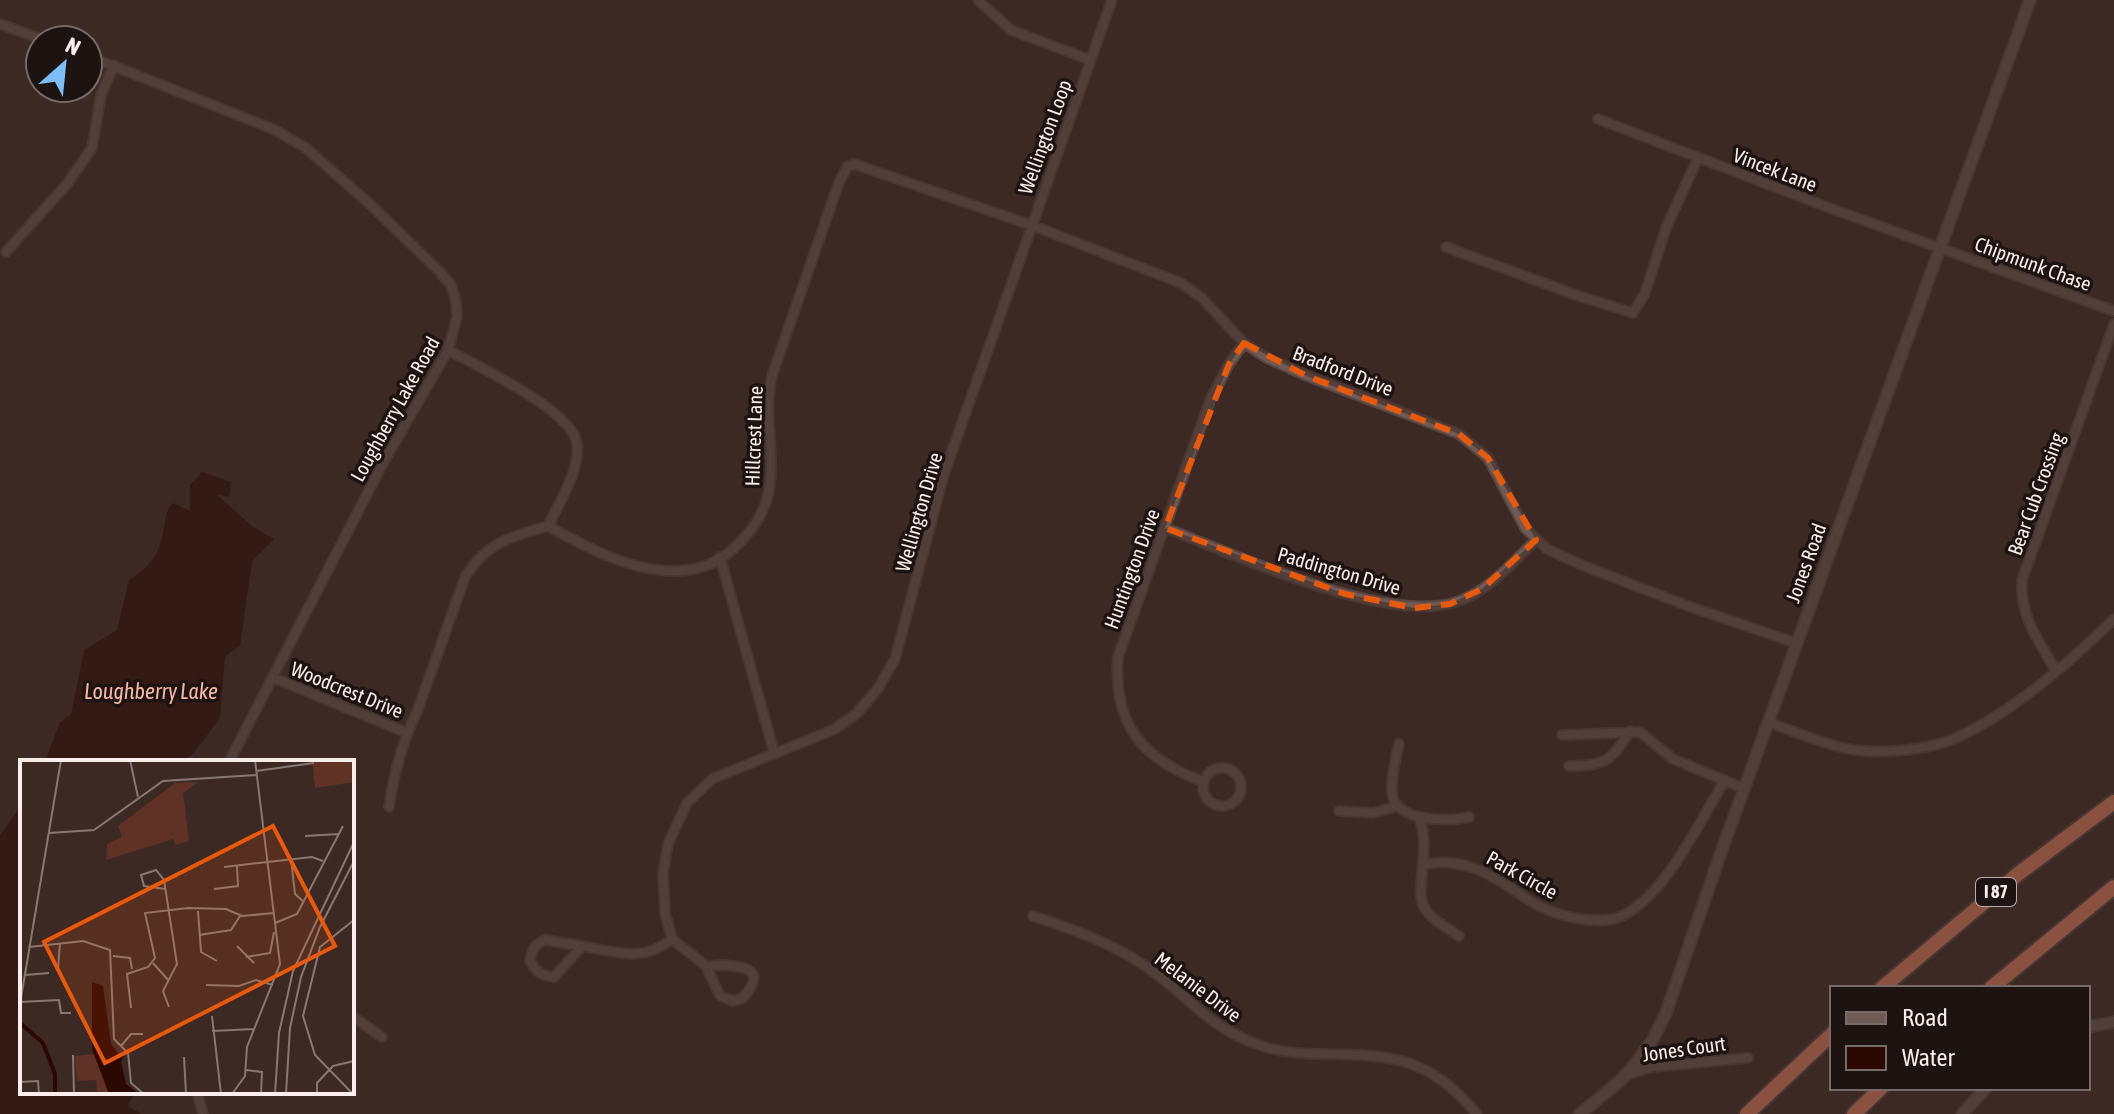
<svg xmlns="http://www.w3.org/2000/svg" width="2114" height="1114" viewBox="0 0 2114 1114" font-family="'Asap Condensed',sans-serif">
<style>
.water{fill:#2c0802}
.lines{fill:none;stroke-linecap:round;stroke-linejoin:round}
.minor-casing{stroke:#564642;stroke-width:12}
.tertiary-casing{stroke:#564642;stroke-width:14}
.motorway-casing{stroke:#564642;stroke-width:18}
.minor{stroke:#705a54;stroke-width:8}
.tertiary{stroke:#705a54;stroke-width:10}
.motorway{stroke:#e88064;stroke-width:14}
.marked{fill:none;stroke:#e8590c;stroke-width:6;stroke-dasharray:16 10;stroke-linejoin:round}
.labels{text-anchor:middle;stroke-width:7;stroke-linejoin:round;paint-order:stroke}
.shield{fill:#1d1412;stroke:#b8ada9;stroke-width:2}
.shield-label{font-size:18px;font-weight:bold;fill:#fbeeea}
.street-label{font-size:20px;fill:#fbeeea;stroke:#1d1412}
.water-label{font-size:22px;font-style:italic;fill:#f8b7a5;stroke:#1d1412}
.inset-river{fill:none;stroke:#2c0802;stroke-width:4}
.inset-road{fill:none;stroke:#887873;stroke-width:2}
.view{fill:#e8590c;fill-opacity:0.15;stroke:#e8590c;stroke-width:4}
.inset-edge{fill:none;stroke:#fbeeea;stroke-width:4}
</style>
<rect width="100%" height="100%" fill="#3c2924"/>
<path class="water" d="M202,472l29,10 -2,15 -13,-3 37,33 21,12 -22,22 -12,84 -15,12 -5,61 -26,35 -13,9h-136l15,-40 11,-8 13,-64 33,-20 12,-50c23,-14 30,-26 35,-53 2,-10 2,-17 9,-24l17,8v-26z
M22,805v287h113l-7,14 14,8h-142v-279z"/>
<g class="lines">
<g class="minor-casing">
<path id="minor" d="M978,0l33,30 79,30
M0,24l44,16
M88,56l185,73 33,19 66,58 68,66 11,13 5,17 1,15 -9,33 -66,115 -153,297
M1598,119l237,91 279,101
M1446,247l130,48 57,18 12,-20 21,-65 32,-70
M6,252l61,-68 25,-36 9,-53 13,-30
M448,350c29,16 126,61 129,94 3,27 -18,59 -29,82
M1165,528c70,26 224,99 294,73 31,-11 54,-39 77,-61
M720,557l54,195
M2056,671c-18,-32 -36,-53 -34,-91l92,-256
M274,678l133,55
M1768,722c25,9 50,20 76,26 31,7 85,3 114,-11 55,-25 113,-76 156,-118
M1562,735l78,-3 33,27 72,30
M1399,744c-4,16 -8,34 -7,50 4,28 57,28 77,23
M1569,766c35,0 43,-5 61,-35
M1203 787a19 19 0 1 1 38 0a19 19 0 1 1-38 0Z
M1202,781c-61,-22 -89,-58 -84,-124l93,-259 18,-34 15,-21
M389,807c5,-34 13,-65 28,-95l48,-135c22,-35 45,-40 83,-51 55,31 139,75 192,16 17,-17 27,-34 30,-59 5,-39 -8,-69 3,-110l66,-191 9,-16 6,-2 177,61 150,58 21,15 42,45 23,15 40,18 152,58 29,24 37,70 22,21 37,17 104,40 108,37
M1339,811l34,2 25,-7
M1419,818c13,31 -5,69 5,89 7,13 24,21 35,29
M1425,864c38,-7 64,9 95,30 19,14 38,22 61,25 12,1 25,3 36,-1 47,-18 82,-96 108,-138
M1033,916c45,15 88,30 126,60 39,30 55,55 106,71 19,6 40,7 60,7 70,1 104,4 152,60
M672,939l-7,-26 -2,-40 5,-29 19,-41 25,-24 123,-50 21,-15 21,-24 18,-31 49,-185 168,-474
M672,939l34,27
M546,940l36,6 -28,31c-13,-1 -18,-6 -24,-16 2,-10 4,-18 16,-21z
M582,946c35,6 61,17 90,-7
M723,965c26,2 43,6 20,33l-10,3 -13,-5 -14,-30z
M352,1016l30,21
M1626,1075l26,-8 96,-9
M197,1092l6,22"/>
</g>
<g class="tertiary-casing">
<path id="tertiary" d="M2088,1027l26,-5
M1580,1114l40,-33 15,-17 18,-25 13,-26 53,-155 311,-858
M1962,1114l24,-26"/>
</g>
<g class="motorway-casing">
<path id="motorway" d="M1882,988l136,-114 96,-72
M1991,988l123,-101
M1747,1114l85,-80
M1854,1114l27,-26"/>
</g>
<use href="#minor" class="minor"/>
<use href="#tertiary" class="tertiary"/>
<use href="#motorway" class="motorway"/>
</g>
<path d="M0 0H2114V1114H0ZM1244,343l63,33 152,58 29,24 48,82 -54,49 -32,15 -36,4 -69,-14 -180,-66 64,-164z" fill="#3c2924" fill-opacity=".55" fill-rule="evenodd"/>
<path class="marked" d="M1244,343l63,33 152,58 29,24 48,82 -54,49 -32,15 -36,4 -69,-14 -180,-66 64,-164z"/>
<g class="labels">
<rect class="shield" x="1976" y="878" width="40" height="28" rx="6"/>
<g class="shield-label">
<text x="1996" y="898">I 87</text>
</g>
<g class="street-label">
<text transform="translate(1045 137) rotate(-70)" y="7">Wellington Loop</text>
<text transform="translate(1775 170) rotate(21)" y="7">Vincek Lane</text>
<text transform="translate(2033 264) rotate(20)" y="7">Chipmunk Chase</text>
<text transform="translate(1343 371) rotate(21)" y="7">Bradford Drive</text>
<text transform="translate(395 409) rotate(-61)" y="7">Loughberry Lake Road</text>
<text transform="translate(754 436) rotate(-88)" y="7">Hillcrest Lane</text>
<text transform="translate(2036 494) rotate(-70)" y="7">Bear Cub Crossing</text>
<text transform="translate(919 512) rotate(-74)" y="7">Wellington Drive</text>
<text transform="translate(1806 563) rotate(-70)" y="7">Jones Road</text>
<text transform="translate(1132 569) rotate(-70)" y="7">Huntington Drive</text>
<text transform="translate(1339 571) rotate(16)" y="7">Paddington Drive</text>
<text transform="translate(347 690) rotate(22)" y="7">Woodcrest Drive</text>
<text transform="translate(1522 875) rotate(29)" y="7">Park Circle</text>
<text transform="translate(1198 987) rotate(37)" y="7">Melanie Drive</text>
<text transform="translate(1684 1049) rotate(-8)" y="7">Jones Court</text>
</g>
<g class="water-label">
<text x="151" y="699">Loughberry Lake</text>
</g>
</g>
<g transform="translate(20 760)">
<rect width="334" height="334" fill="#3c2924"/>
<path d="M178,22l-15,11 6,48 -13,4 -3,-6 -67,21 1,-16 15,-7 -4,-11 57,-43zM74,294l13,31 2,9h-12l-1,-14 -19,1 -2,-25z" fill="#603225"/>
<path d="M292,0h42v22l-39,6z" fill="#603225"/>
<path d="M72,222l11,4 8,58 8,11 6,-1 -4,8 5,22 13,10h-30l-17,-45z" fill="#2c0802"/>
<path class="inset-river" d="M0,263l23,20 12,31v20"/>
<path class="inset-road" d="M110,0l8,37M236,11l58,-8M29,73l45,-3 69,-49 94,-6M285,76l34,-2M271,99l4,35 9,8M204,107l88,-10 11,4M145,129l-21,-3 -3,-11 15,-5 8,10 13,84 -14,27 6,16M194,129l24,-3 -1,-20M178,151l3,41 16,9M255,163l22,-9 46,-88M179,175l32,-5 9,-14M217,186l17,17M9,187l54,-6 27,9 4,89 14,14 3,30 13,11M93,196l17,2 2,11M226,197l24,-4 4,-21M133,203l16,18M38,209l2,-26M5,215l24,-2M186,225l33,1 17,-6 17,5M0,242l39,-2 2,13h10M0,244l41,-244M111,248l-4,-34 21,-7 7,-9 -10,-45 43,-5 38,1 16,7 32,-3M192,256l9,78M192,271l42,-2M101,286l10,-12h12M53,295l1,39M164,297l2,37M226,310l16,2 -1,22M0,322l18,-1 1,13M212,334l13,-18 2,-29 33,-83 -25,-204M255,334l4,-61 14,-62 61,-129M266,334l4,-66 11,-51 19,-50 34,-66M297,334v-11l16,-17 21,-5M333,334l-38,-39 -12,-39 17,-69 34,-27"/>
<path class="view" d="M253,66l62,120 -230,117 -61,-121z"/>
<rect width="334" height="334" class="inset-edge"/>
</g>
<rect x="1830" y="986" width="260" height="104" fill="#1d1412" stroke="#766b68" stroke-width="2"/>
<rect x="1846" y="1012" width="40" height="12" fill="#705a54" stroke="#766b68" stroke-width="2"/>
<text x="1902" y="1026" font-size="24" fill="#fbeeea">Road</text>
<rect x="1846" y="1046" width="40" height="24" fill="#2c0802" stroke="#766b68" stroke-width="2"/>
<text x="1902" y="1066" font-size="24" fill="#fbeeea">Water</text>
<g transform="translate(64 64) rotate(27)"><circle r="38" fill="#1d1412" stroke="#766b68" stroke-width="2"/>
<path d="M0-6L14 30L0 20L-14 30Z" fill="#7bbef9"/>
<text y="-12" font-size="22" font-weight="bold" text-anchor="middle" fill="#fbeeea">N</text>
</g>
</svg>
